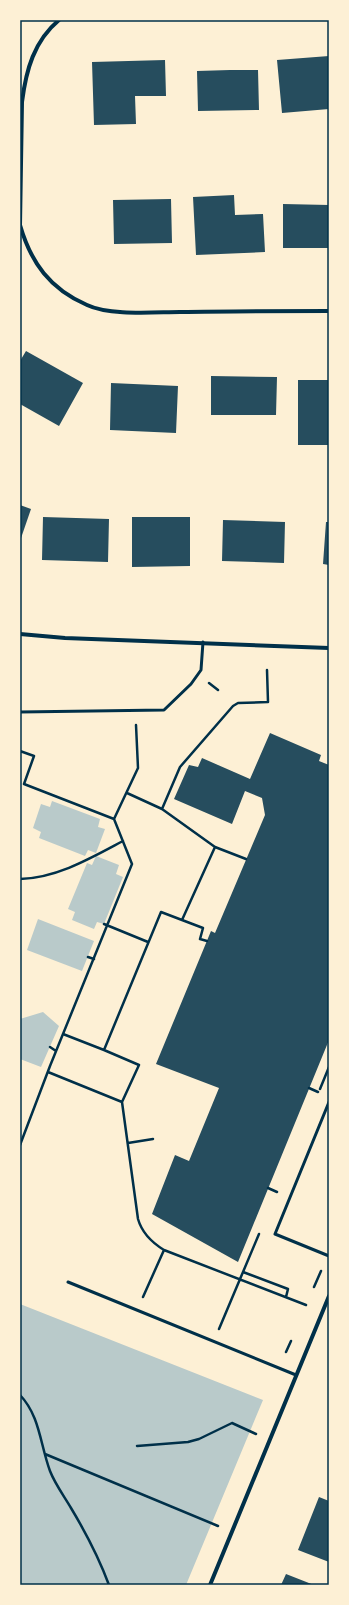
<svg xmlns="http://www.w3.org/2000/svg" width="349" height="1605" viewBox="0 0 349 1605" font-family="'Archivo Narrow',sans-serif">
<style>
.green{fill:#b9caca}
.building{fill:#264d5e}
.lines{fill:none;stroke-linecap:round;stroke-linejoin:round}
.path{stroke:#003049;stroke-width:2.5}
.service{stroke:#003049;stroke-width:3}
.minor{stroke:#003049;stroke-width:4}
.neatline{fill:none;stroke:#003049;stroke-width:1.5}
</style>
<rect width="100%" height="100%" fill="#fdf0d5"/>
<path class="green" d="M52,801l48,18 -2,8 7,2 -9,24 -8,-3 -3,6 -46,-18 2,-6 -8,-4 8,-24 9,3z
M96,856l23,9 -3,9 7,3 -19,47 -7,-2 -3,7 -22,-9 3,-8 -7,-3 19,-46 5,2z
M38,919l56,22 -12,30 -55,-21z
M43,1012l16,14 -18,41 -21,-8v-40z
M20,1304l243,96 -77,185h-166z"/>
<path class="building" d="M329,56v53l-47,4 -5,-53z
M165,60l1,36h-31l1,28 -42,1 -2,-63z
M230,70h28l1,40 -61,1 -1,-40z
M234,195l1,20 28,-1 2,38 -69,3 -3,-58z
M171,199l1,44 -58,1 -1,-44z
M283,204l46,1v43h-46z
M26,351l57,32 -24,43 -39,-22v-43z
M211,376l66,1 -1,38h-65z
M298,380h31v65h-31z
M111,383l67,3 -2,47 -66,-3z
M20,505l11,4 -11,32z
M43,517l66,2 -1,43 -66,-2z
M132,517h58v49l-58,1z
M223,520l62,2 -1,41 -62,-2z
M326,522h3v43l-6,-1z
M270,733l51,22 -2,6 10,4v275l-91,222 -86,-48 23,-59 14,6 30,-73 -63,-24 55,-133 4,2 50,-118 -3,-17 -17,-7 -13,33 -58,-25 15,-34 9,2 4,-9 48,21z
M319,1497l10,4v61l-31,-12z
M286,1574l28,11h-33z"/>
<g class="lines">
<path class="path" d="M209,683l9,7
M20,751l14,5 -10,28 90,35 18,45 -82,202 -30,79
M127,793l35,16 53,38 -33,73
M162,809l18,-42 53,-61 5,-3 30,-1 -1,-32
M114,819l24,-51 -2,-43
M215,847l31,12
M20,879c37,-1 71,-21 103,-38
M104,924l44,18
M207,941l-7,-2 3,-11 -42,-16 -57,138 35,15 -17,37 16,117c4,14 13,23 26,31l142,55
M88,957l6,2
M63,1034l41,16
M50,1047l6,4
M48,1072l74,30
M309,1088l9,4
M320,1089l9,-22
M128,1143l25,-4
M268,1188l9,4
M243,1272l45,17 -2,8
M314,1287l7,-16
M143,1297l21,-47
M219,1329l40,-95
M286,1352l5,-11
M20,1395c20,21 20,49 30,76 5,13 14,25 21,37 15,25 28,50 38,77
M137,1446l51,-4 11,-3 33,-16 24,11
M45,1454l173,72"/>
<path class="service" d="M20,712l144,-2 27,-26 10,-14 2,-28
M329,1102l-54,132 54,22
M68,1282l228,93"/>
<path class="minor" d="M59,20c-25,21 -33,50 -37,82l-2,123c11,38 30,64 67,80 23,11 68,7 93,7 50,-1 99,-1 149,-1
M20,634l45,4 264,10
M210,1585l119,-289"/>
</g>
<rect width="349" height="1605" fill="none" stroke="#fdf0d5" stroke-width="42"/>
<rect x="21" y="21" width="307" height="1563" class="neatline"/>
</svg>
